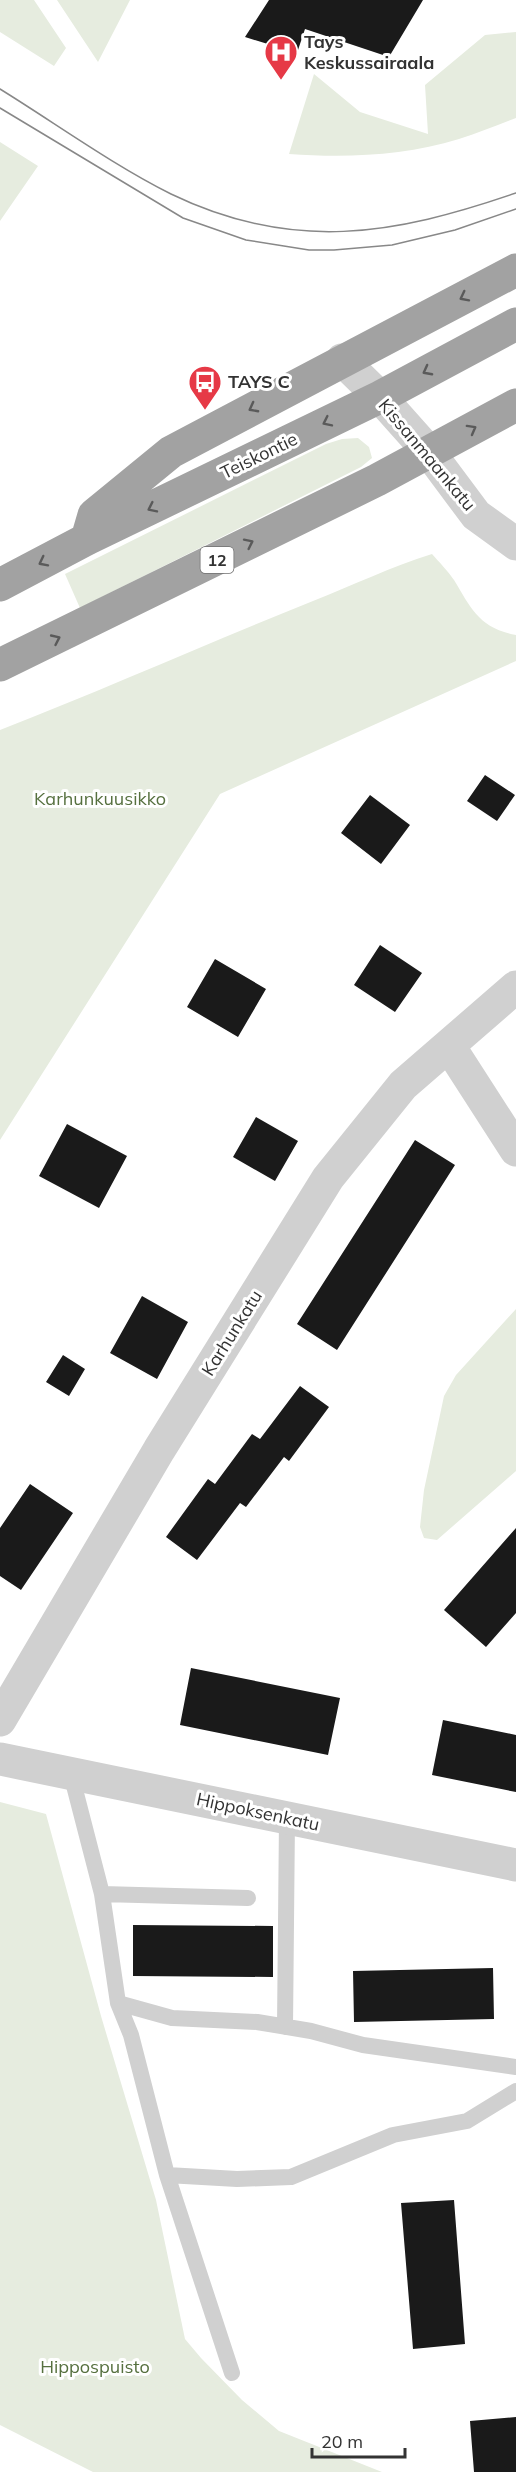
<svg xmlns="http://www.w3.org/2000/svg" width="516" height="2472" viewBox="0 0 516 2472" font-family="Mulish,sans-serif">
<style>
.green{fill:#e6ecdf}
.building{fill:#1a1a1a}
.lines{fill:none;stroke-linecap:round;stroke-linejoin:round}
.service{stroke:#d0d0d0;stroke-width:16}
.minor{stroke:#d0d0d0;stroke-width:33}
.tertiary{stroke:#d0d0d0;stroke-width:33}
.trunk{stroke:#a2a2a2;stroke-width:33}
.tram{stroke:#888;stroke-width:1.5}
.oneway{stroke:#5a5a5a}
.labels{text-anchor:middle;stroke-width:6;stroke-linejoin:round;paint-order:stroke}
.shield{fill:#fff;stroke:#707070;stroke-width:1.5}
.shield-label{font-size:16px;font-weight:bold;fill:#333}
.poi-label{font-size:18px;font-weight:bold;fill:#333;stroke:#fff;text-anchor:start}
.street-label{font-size:18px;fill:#333;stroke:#fff}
.park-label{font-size:18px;fill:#56703f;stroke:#fff}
</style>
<rect width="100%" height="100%" fill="#fff"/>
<path class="green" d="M0,0h34l32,48 -12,18 -54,-34z
M57,0h73l-32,62z
M516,32v86c-19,7 -38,15 -57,21 -55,17 -113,19 -170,15l25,-80 46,38 68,22 -3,-49 60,-50z
M0,142l38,24 -38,55z
M358,438l11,9 3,11 -11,9 -281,141 -15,-34 261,-130 16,-5z
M432,554c7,8 16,17 22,26 17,28 25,48 62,55v26l-296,133 -220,346v-410c105,-41 208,-87 313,-129 40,-16 78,-34 119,-47z
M516,1309v162l-79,69 -13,-2 -4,-11 4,-37 20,-94 12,-21z
M0,1802l46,12 55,202 55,184 29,139 16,19 41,42 37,31 103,41h-289l-93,-47z"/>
<path class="building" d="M269,0h154l-34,57 -84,-28 -8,24 -52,-16z
M485,775l30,20 -18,26 -30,-20z
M370,795l40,30 -29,39 -40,-31z
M380,945l42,28 -27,39 -41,-27z
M215,959l51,30 -28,48 -51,-30z
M256,1117l42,24 -23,40 -42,-24z
M67,1124l60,32 -28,52 -60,-32z
M415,1140l40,25 -118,185 -40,-26z
M142,1296l46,26 -31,57 -47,-26z
M63,1355l22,14 -16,27 -23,-14z
M300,1386l29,21 -40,54 -5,-4 -38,50 -6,-4 -43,57 -31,-23 42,-58 7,5 37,-50 8,5z
M30,1484l43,29 -52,77 -21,-14v-48z
M516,1528v85l-30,34 -42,-37z
M191,1668l149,30 -12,57 -148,-30z
M443,1720l73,15v57l-84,-17z
M133,1925l140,1v51l-140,-1z
M493,1968l1,51 -140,3 -1,-51z
M454,2200l11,144 -52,5 -12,-146z
M516,2417v55h-42l-4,-51z"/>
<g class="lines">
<path class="service" d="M71,1774l31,120 146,4
M102,1894l16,109 13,32 36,140 70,4 54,-2 102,-42 74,-14 49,-30
M118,2003l54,15 85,4 54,9 52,14 153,22
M285,2027l2,-209
M167,2175l65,198"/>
<path class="minor" d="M449,1046l67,104
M0,1720l159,-270 169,-272 75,-93 113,-98
M0,1759l516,106"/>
<path class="tertiary" d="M342,360l38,37 49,55 47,63 40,29"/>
<path class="trunk" d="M87,539l7,-24 77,-63 345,-182
M0,585l87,-46 293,-142 136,-73
M0,665l377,-185 139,-75"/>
<path class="tram" d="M0,89c55,34 113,76 171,105 122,59 223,41 345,-1
M0,108l183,110 63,22 63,10h25l58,-5 63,-15 61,-21"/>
</g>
<defs><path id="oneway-chevron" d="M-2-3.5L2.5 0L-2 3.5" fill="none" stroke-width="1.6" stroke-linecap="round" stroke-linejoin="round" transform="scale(1.5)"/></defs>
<g class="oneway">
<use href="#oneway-chevron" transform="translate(464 297) rotate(153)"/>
<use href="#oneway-chevron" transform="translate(427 371) rotate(152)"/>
<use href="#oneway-chevron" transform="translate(253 408) rotate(152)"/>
<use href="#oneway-chevron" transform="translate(327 422) rotate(154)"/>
<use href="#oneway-chevron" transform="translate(472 429) rotate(-29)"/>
<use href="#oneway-chevron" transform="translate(152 508) rotate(154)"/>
<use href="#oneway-chevron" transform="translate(249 543) rotate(-26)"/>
<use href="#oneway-chevron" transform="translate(43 562) rotate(153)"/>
<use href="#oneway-chevron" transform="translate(56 639) rotate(-25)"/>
</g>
<defs>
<g id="hospital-pin" transform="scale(1.725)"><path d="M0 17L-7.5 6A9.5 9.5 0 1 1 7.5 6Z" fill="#e63946" stroke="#fff"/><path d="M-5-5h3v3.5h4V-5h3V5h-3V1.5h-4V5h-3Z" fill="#fff"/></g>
<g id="bus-pin" transform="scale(1.725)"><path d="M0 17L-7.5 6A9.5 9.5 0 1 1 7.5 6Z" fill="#e63946" stroke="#fff"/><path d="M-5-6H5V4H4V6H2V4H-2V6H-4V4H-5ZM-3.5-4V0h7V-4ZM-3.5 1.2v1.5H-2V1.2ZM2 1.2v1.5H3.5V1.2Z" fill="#fff"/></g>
</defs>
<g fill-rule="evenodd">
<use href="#hospital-pin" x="281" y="52"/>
<use href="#bus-pin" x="205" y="382"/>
</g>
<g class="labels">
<rect class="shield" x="200.5" y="547" width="33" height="26" rx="4.5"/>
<g class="shield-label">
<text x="217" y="566">12</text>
</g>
<g class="poi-label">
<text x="304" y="48">Tays<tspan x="304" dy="21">Keskussairaala</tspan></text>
<text x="228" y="388">TAYS C</text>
</g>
<g class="street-label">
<text transform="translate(427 455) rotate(50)" y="6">Kissanmaankatu</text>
<text transform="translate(259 456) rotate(-26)" y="6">Teiskontie</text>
<text transform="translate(232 1333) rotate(-58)" y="6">Karhunkatu</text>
<text transform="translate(258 1812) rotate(12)" y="6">Hippoksenkatu</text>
</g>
<g class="park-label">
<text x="100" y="805">Karhunkuusikko</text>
<text x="95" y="2373">Hippospuisto</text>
</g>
</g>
<path d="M312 2448v9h93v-9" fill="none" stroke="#333333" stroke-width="3"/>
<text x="321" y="2448" font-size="18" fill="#333333" stroke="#ffffff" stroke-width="4.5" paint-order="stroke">20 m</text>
</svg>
